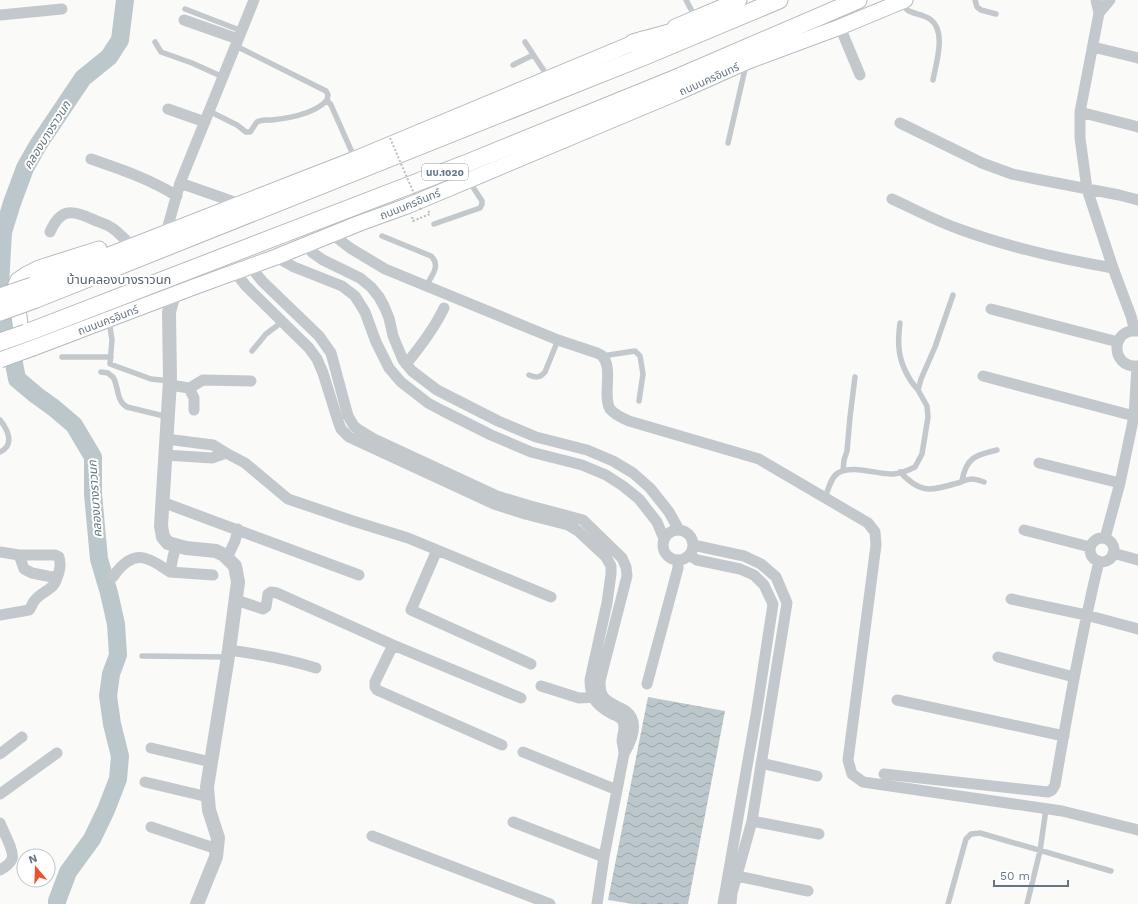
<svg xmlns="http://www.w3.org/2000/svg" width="1138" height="904" viewBox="0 0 1138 904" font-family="'Work Sans','Noto Sans Thai',sans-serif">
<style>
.water{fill:url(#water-waves)}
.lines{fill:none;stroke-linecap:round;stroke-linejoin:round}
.river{stroke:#bbc7cb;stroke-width:18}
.secondary-casing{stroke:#b3babf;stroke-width:17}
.primary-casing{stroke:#b5babe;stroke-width:19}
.path{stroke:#bbbfc2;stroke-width:2;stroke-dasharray:2 2;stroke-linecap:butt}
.service{stroke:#c3c8cc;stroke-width:5.5}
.minor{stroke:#c3c8cc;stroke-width:11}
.tertiary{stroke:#c3c8cc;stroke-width:14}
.secondary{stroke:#fff;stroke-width:15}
.primary{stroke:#fff;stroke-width:17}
.secondary-bridge-casing{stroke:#b3babf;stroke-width:17;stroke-linecap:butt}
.primary-bridge-casing{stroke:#b5babe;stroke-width:19;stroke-linecap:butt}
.path-bridge{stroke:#bbbfc2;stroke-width:2;stroke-dasharray:2 2;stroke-linecap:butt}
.secondary-bridge{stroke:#fff;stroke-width:15}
.primary-bridge{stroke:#fff;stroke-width:17}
.labels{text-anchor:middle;stroke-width:4;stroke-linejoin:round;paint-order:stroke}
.shield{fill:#fff;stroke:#939fa8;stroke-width:1}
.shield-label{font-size:10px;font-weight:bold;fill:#657683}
.street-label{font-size:11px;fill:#657683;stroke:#fff}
.water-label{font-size:12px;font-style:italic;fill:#60757c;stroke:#fff}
.quarter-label{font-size:13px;fill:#57646e;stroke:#fff}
</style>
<defs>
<pattern id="water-waves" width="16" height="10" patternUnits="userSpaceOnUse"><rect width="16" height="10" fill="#bbc7cb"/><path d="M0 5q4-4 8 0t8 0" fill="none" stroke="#9ca6aa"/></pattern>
</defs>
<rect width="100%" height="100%" fill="#fafaf8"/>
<path class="water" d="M648,697l77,14 -37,193h-55l-25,-4z"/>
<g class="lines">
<path class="river" d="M57,904v-3l11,-29 24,-33 14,-29 12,-31 2,-23 -8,-32 -4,-28 3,-22 7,-19 -2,-31 -7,-31 -10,-34 -6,-65v-37l-19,-32 -20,-17 -18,-13 -19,-16 -10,-52 -7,-40 1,-20 2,-35 9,-29 13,-35 13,-23 45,-67 26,-21 11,-17 5,-40"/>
<g class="secondary-casing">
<path id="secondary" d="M675,27l64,-27
M32,285l323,-126 288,-120
M23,346l-8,-59 3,-7 9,-6 12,-6 60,-19
M33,348l158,-60 85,-31 84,-34 47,-17 274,-115 65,-29 94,-35 65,-27"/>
</g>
<g class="primary-casing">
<path id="primary" d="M633,43l58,-16
M36,299l609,-243 134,-56
M26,333l444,-171 204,-83 184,-79"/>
</g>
<path class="path" d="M412,217l1,4 17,-7 -2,-4"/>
<path class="service" d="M686,0l9,17
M975,0l2,7 4,3 15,4
M900,2c3,3 5,7 9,9 6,3 15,4 21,8 17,12 6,44 3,61
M185,9l57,22
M155,42l6,10 31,11 31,14
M525,42l23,35
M513,65l20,-10
M327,100l4,5 24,54
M209,111l28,14 9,7h4c3,-3 4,-7 7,-10 4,-3 10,-2 15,-2 18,-2 43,-6 55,-20l1,-5 -2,-4 -90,-45
M728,143l18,-78
M434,224l46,-16 2,-4v-3l-13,-20
M382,236l49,20c10,10 1,19 -5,30
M900,323c-1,8 -2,17 -1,25 1,15 9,31 19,42
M110,327l2,13 -2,24 41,15 19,2
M252,351l14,-17 16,-12
M602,356l33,-5 5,5 3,18 -4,27
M62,357h49
M101,372l7,1c1,1 3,3 5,4 6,10 3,24 14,30l41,10
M529,375c7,3 11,3 16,-3l13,-32
M0,420c8,10 15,25 0,32
M843,471l1,-11 3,-9 3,-34 5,-40
M900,472c19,20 28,20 54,12 6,-1 12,-5 18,-5 4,0 9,2 12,3
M962,481c4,-23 13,-26 35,-31
M825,498c3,-8 6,-21 13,-25 15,-9 40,2 56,1 8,-1 15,-4 21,-7l7,-13 6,-37 -1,-11 -9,-16 3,-11 14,-32 18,-52
M142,656l86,1
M948,904l18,-65 5,-5 9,-1 131,38
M1027,904l13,-53 6,-42"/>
<path class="minor" d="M1096,0l3,13 -19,99v26l7,51 26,79 18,48 4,15
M1099,13l11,-13
M0,15l62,-6
M184,20l54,19
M840,27l20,48
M1093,47l45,11
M168,109l37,13
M1080,112l58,15
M900,123l82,40 30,11 24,5 83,16 19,5
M91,159c29,10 59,20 86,37
M180,183l60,21
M892,199c22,10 44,22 67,30 49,18 102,30 154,39
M50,232c10,-23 21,-23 42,-13 6,3 14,5 20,9 5,3 9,8 14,12
M166,233l14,-50 74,-183
M332,234l18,14 35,21 173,71 39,13c1,1 4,1 5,3 12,12 0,39 8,53 5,6 12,9 19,12l130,38 109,64 7,9 1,13 -28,215 4,14 11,8 199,29 76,19
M305,245l8,8 10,7 37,18 11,9 8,10 5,9 5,12 4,18 10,24 9,11 25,19 61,31 38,16 51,13 26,11 20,12 17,15 19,24 10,18
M276,257l18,10 48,19 13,10 10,16 11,30 13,26 12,14 27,21 15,8 48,24 40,17 51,13 24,10 17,11 16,13 18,23 7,17
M250,266l12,15 57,55 12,17 17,63 6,10 5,4 15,9 123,57 30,9 56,15 39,38 4,9 1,9 -27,105c0,5 0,11 3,15 3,5 10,8 15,11 3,1 6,3 8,4 14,11 5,31 -2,43l-20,103 -7,47
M235,272l11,14 63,62 8,11 6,14 15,48 3,8 8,8 145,67 31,10 43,11 10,6 28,26 5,9v8l-4,29 -17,77c0,18 6,25 22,34 3,1 8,3 10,6 5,7 0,14 0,21 1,5 2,9 2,13
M991,309l127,33
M1138,331c-27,-4 -29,37 0,35
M406,364c15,-18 28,-35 38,-56
M983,376l151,40
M170,385l19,3 5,10v12
M190,391l3,-5 10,-6 48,1
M226,453l19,10 43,36 65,22 55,17 143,59
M165,455l47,3 14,-5 -13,-8 -47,-6
M1039,463l81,20
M162,502l197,73
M1024,530l66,17
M663 545a15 15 0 1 1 30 0a15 15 0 1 1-30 0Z
M1105,538l15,-55 14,-67 3,-50
M1090 550a12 12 0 1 1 24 0a12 12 0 1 1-24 0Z
M693,545l51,11 17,8 15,13 11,26 -35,218 -20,72 -1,11
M176,546l-3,11 -3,15 43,3
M437,550l-26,60 120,54
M0,552l19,3h36l4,2c2,8 1,13 -2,21
M1113,553l25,7
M689,555l8,5 43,9 14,6 10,10 9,19 -16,105 -34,195
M227,558l8,-17 3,-12
M113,577c7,-11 20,-24 34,-18 8,2 16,9 23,13
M1011,599l75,16 52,14
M236,600l27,9 3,-2 2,-13 3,-2 6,1 116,52 128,53
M0,615l29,-5c3,-3 3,-7 6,-10 7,-9 19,-10 22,-22l-25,-5 -8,-4 -5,-14
M393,645l-18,37v5l2,3 125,55
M229,650c29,4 59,9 87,18
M998,657l76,20
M647,684l31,-116v-8
M541,686l38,12 19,-1
M897,700l167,36
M151,748l60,14
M523,752l94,38
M0,754l22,-17
M761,763l56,13
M884,774l164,18 4,-2 3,-5c13,-75 26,-149 44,-224
M145,782l63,15
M0,794l57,-41
M752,821l67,13
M513,822l91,35
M0,823c3,8 15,29 12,36 -2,5 -7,8 -12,11
M151,827l66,22
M372,836l178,68
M737,876l71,15"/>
<path class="tertiary" d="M174,294l-5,18 1,69 -9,145 2,11 5,6 18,5 30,3 8,4 11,11 3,16 -9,68 -22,137 2,23 9,28 -2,19 -19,47"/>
<use href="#secondary" class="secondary"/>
<use href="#primary" class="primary"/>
<g class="secondary-bridge-casing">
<path id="secondary-bridge" d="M0,296l32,-11
M0,360l33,-12"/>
</g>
<g class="primary-bridge-casing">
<path id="primary-bridge" d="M0,312l36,-13
M0,342l26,-9"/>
</g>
<path class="path-bridge" d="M390,138l31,72"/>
<use href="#secondary-bridge" class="secondary-bridge"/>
<use href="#primary-bridge" class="primary-bridge"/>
</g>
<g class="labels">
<rect class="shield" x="422" y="164" width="46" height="16" rx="3"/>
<g class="shield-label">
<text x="445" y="176">นบ.1020</text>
</g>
<g class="street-label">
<text transform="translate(709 79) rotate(-24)" y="4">ถนนนครอินทร์</text>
<text transform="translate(410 204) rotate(-22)" y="4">ถนนนครอินทร์</text>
<text transform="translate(108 320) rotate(-21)" y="4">ถนนนครอินทร์</text>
</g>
<g class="water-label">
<text transform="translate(47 135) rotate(-58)" y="4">คลองบางราวนก</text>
<text transform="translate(95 499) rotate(-94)" y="4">คลองบางราวนก</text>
</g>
<g class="quarter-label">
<text x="119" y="284">บ้านคลองบางราวนก</text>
</g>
</g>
<g transform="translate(36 868) rotate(341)"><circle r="19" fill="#ffffff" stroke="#c1c8cd"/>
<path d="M0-3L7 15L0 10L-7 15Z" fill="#e4572e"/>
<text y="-6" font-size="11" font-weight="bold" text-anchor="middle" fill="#657683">N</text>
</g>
<path d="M994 880v6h74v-6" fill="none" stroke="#657683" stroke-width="2"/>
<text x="1000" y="880" font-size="12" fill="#657683" stroke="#ffffff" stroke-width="3" paint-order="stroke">50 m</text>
</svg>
